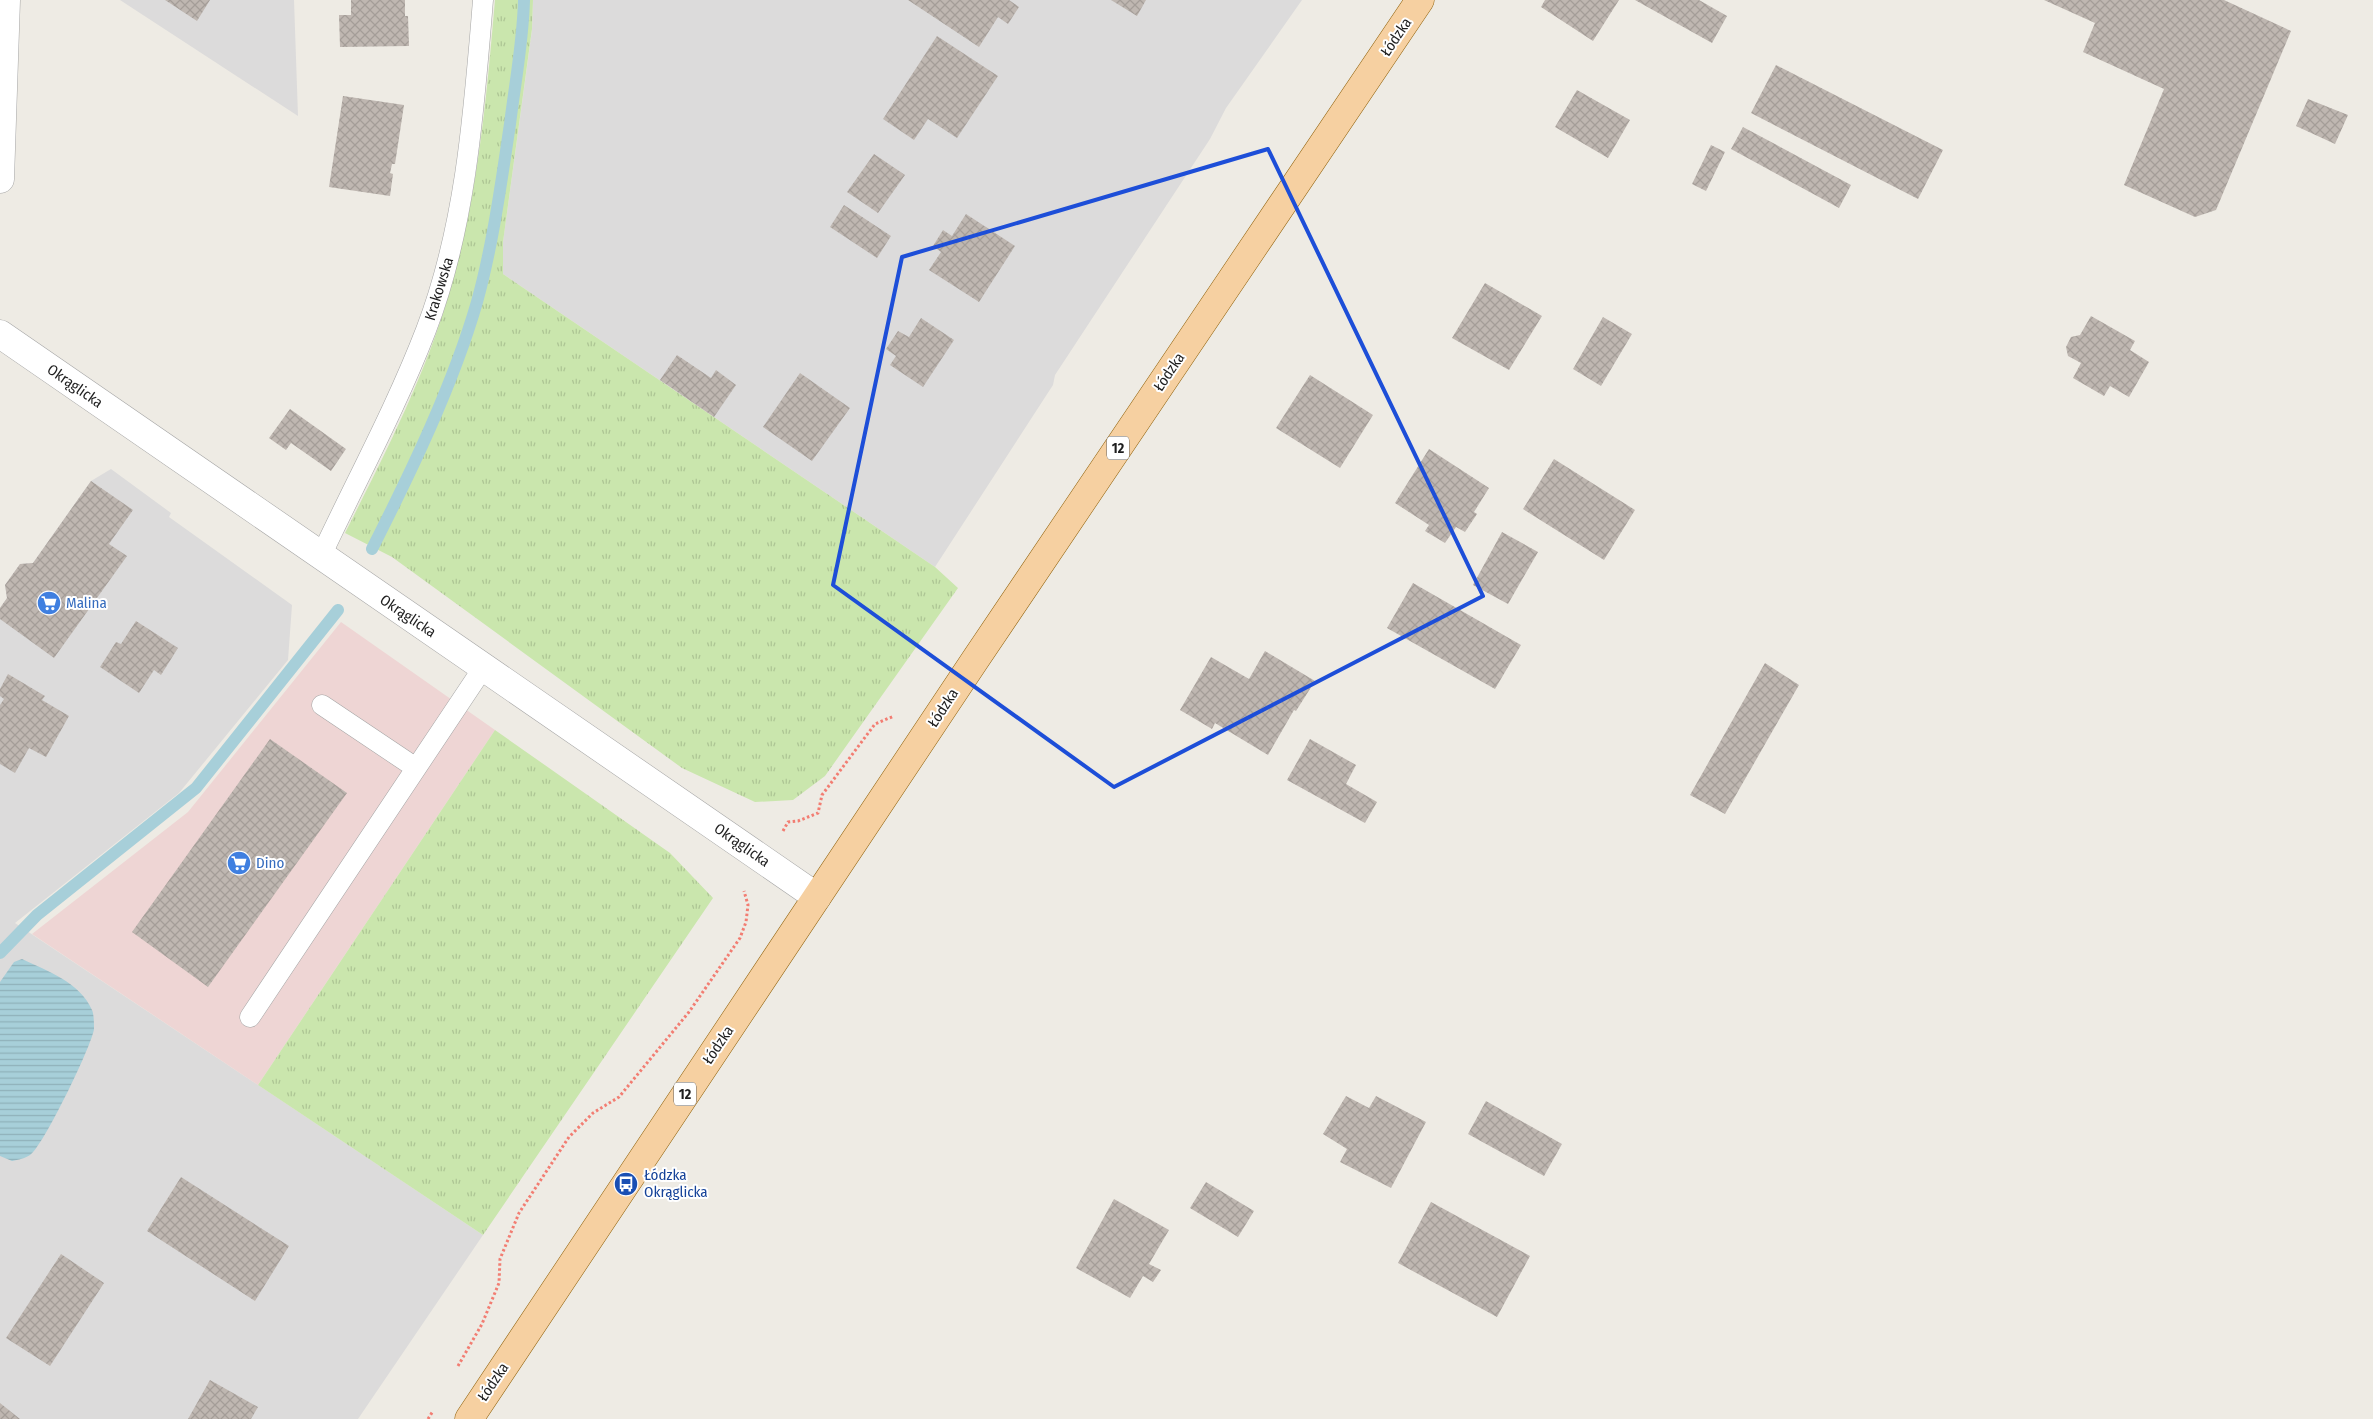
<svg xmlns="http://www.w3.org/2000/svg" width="2373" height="1419" viewBox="0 0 2373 1419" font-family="'Fira Sans Condensed',sans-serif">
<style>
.residential{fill:#dcdbdb}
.commercial{fill:#eed5d4}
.grass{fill:url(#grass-tufts)}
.water{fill:url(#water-rules)}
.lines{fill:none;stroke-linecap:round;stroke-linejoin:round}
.stream{stroke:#a7cfd9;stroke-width:12}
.building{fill:url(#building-cross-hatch)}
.lane-casing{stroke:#a5a5a5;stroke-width:21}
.street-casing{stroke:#a5a5a5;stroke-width:29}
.primary-casing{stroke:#8f6009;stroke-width:29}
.path{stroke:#f27d72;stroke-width:3;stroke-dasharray:2.5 2.5;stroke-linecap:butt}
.lane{stroke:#fff;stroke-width:20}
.street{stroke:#fff;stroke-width:28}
.primary{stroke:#f6d0a1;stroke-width:28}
.marked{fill:none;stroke:#1d4ed8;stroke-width:4;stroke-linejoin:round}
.labels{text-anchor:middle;stroke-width:4;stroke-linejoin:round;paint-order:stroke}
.shield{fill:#fff;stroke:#626262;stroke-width:1}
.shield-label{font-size:14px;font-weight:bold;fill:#1e1e1e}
.street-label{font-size:15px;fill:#1e1e1e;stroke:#fff}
.shop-label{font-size:15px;fill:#366cbe;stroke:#fff;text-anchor:start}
.transit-label{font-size:15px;fill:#164399;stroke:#fff;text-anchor:start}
</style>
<defs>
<pattern id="grass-tufts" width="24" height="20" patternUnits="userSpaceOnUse" patternTransform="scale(1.25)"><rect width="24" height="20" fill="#cae6ad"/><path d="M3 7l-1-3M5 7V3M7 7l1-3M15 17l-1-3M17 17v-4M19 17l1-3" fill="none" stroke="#adc594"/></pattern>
<pattern id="water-rules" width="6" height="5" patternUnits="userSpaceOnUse" patternTransform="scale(1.25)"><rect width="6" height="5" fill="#a7cfd9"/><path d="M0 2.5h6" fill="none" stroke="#8fb1ba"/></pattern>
<pattern id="building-cross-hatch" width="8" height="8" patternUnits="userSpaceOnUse" patternTransform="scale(1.25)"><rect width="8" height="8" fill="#bfb7b1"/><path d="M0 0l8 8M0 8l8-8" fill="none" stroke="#a49d98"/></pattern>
</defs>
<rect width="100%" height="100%" fill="#eeebe4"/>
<path class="residential" d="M120,0h174l4,116z
M533,0h769l-76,108 -16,31 -155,236 -2,10 -118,182 -432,-293v-32l29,-212z
M111,469l60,44 -2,4 123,88 -4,55 -109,133 -164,130 468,312 -125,184h-358v-811l7,-10 -2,-13 15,-21 13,-1 58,-82z"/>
<path class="commercial" d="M341,622l154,108 -237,355 -226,-151 156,-122z"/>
<path class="grass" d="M495,0h38l-1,29 -29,213v32l432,293 23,21 -133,188 -32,24 -38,2 -73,-34 -290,-211 -47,-24c42,-83 85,-166 109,-257 25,-90 33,-184 41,-276z
M495,730l175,123 43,45 -230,337 -225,-150z"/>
<path class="water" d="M22,959c25,12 58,23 70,51 2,4 2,14 2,19 -2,16 -51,118 -64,126 -4,3 -12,5 -18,6l-12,-5v-174l14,-20z"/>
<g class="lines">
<path class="stream" d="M372,549c39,-77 81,-164 105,-247 16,-58 24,-118 33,-178 5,-41 13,-82 14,-124
M0,953l37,-38 159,-127 142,-178"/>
</g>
<path class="building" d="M165,0h45l-13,21z
M351,0h54v16h3l1,30 -69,1 -1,-32h12z
M908,0h101l10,7 -11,17 -10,-7 -19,30z
M1111,0h35l-9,16z
M1545,0h74l-26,41 -52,-34z
M1635,0h64l28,16 -15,27z
M2044,0h180l67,31 -75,179 -21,7 -71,-32 40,-96 -81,-37 12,-29z
M937,36l61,40 -41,62 -29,-19 -14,21 -31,-21z
M1776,65l167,85 -25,49 -167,-86z
M1577,90l53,30 -22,38 -53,-31z
M343,96l61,9 -9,59h-3l-2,9 3,1 -3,22 -61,-9z
M2308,99l40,16 -13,29 -39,-18z
M1743,127l108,58 -12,23 -108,-59z
M1711,145l14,7 -19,39 -14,-7z
M874,154l31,21 -27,38 -31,-21z
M844,205l47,31 -14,22 -47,-31z
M966,214l49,32 -36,56 -50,-32 12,-18 -8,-6 10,-16 9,6z
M1485,283l57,33 -33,54 -57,-32z
M2091,316l44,25 -5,9 19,12 -20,35 -19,-11 -6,10 -31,-18 8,-15 -13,-7 -2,-9 5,-10 9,-2z
M1603,317l29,17 -31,52 -28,-17z
M921,318l33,22 -31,47 -33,-22 6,-9 -10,-7 12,-18 11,6z
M677,355l34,23 5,-8 20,15 -22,32 -54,-37z
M800,373l50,35 -38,53 -49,-34z
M1310,375l63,40 -33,53 -64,-40z
M290,409l56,40 -15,22 -40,-28 -5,7 -17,-12z
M1429,449l60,39 -15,24 3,2 -12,18 -9,-5 -11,16 -20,-12 4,-6 -34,-22z
M1554,459l81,51 -31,50 -81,-51z
M91,481l42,29 -24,34 18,12 -73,102 -54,-39v-11l7,-10 -2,-13 15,-21 13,-1z
M1502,532l36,20 -30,52 -35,-19z
M1413,583l108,62 -26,44 -108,-61z
M136,621l42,27 -17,27 -7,-5 -15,23 -39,-26 16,-25 5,2z
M1265,651l50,30 -19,30 -2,-1 -26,45 -53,-32 -3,6 -32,-19 31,-53 38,22z
M1765,663l34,22 -74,129 -35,-19z
M8,674l37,22 -3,4 27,16 -23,41 -17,-9 -14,25 -15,-9v-59l4,-6 -4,-3v-7z
M270,739l77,54 -139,194 -76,-55z
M1310,739l46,26 -10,19 31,18 -12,21 -78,-43z
M1346,1096l23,12 7,-12 50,26 -35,66 -51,-26 7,-13 -24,-15z
M1486,1101l76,43 -18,32 -76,-42z
M181,1177l108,69 -34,55 -108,-70z
M1206,1182l48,29 -16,26 -48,-29z
M1114,1199l55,31 -20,34 12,6 -8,12 -10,-6 -13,22 -54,-30z
M1431,1202l99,54 -33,61 -99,-54z
M61,1254l43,29 -54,83 -44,-28z
M210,1380l48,27 -7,12h-63z
M0,1403l20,16h-20z"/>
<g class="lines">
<g class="lane-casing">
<path id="lane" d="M321,556c35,-75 75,-148 105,-226 40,-104 48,-220 57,-330
M322,705l94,63
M250,1017l233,-349"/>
</g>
<g class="street-casing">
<path id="street" d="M0,179l6,-179
M0,334l817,563"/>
</g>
<g class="primary-casing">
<path id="primary" d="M469,1419l506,-759 445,-660"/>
</g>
<path class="path" d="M783,831l5,-9 10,-1 20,-8 4,-18 53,-71 19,-8
M458,1366l24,-42 17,-41 1,-24 19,-46 50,-76 24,-24 26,-16 70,-85 51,-74 6,-16 2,-17 -4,-14
M428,1419l5,-8"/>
<use href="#lane" class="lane"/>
<use href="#street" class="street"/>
<use href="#primary" class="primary"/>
</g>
<path class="marked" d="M1268,149l215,447 -369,191 -281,-202 69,-328z"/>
<defs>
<g id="supermarket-disc" transform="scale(1.25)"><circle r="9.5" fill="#3f7fe0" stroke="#fff"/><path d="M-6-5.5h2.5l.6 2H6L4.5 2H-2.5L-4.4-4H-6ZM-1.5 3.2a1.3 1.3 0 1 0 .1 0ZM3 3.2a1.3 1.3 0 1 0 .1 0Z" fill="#fff"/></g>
<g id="bus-disc" transform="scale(1.25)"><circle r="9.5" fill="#1a4fb4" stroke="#fff"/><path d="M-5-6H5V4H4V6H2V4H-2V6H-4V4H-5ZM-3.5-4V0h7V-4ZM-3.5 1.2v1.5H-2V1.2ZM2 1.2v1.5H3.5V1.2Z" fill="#fff"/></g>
</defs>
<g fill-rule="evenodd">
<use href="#supermarket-disc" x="49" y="603"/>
<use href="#supermarket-disc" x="239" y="863"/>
<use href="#bus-disc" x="626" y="1184"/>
</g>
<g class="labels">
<g class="shield">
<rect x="1107" y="436.5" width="22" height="23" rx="4"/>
<rect x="674" y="1082.5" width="22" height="23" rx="4"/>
</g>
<g class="shield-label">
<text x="1118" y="453">12</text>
<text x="685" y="1099">12</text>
</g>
<g class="street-label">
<text transform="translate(1396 37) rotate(-56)" y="5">Łódzka</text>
<text transform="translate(439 289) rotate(-73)" y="5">Krakowska</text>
<text transform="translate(1169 372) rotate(-56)" y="5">Łódzka</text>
<text transform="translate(75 386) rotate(35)" y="5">Okrąglicka</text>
<text transform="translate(408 616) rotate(34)" y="5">Okrąglicka</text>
<text transform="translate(943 708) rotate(-57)" y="5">Łódzka</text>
<text transform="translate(742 845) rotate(35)" y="5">Okrąglicka</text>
<text transform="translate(718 1045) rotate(-56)" y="5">Łódzka</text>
<text transform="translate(493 1382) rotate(-56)" y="5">Łódzka</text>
</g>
<g class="shop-label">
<text x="66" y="608">Malina</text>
<text x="256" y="868">Dino</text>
</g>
<g class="transit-label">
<text x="644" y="1180">Łódzka<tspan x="644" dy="17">Okrąglicka</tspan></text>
</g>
</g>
</svg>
